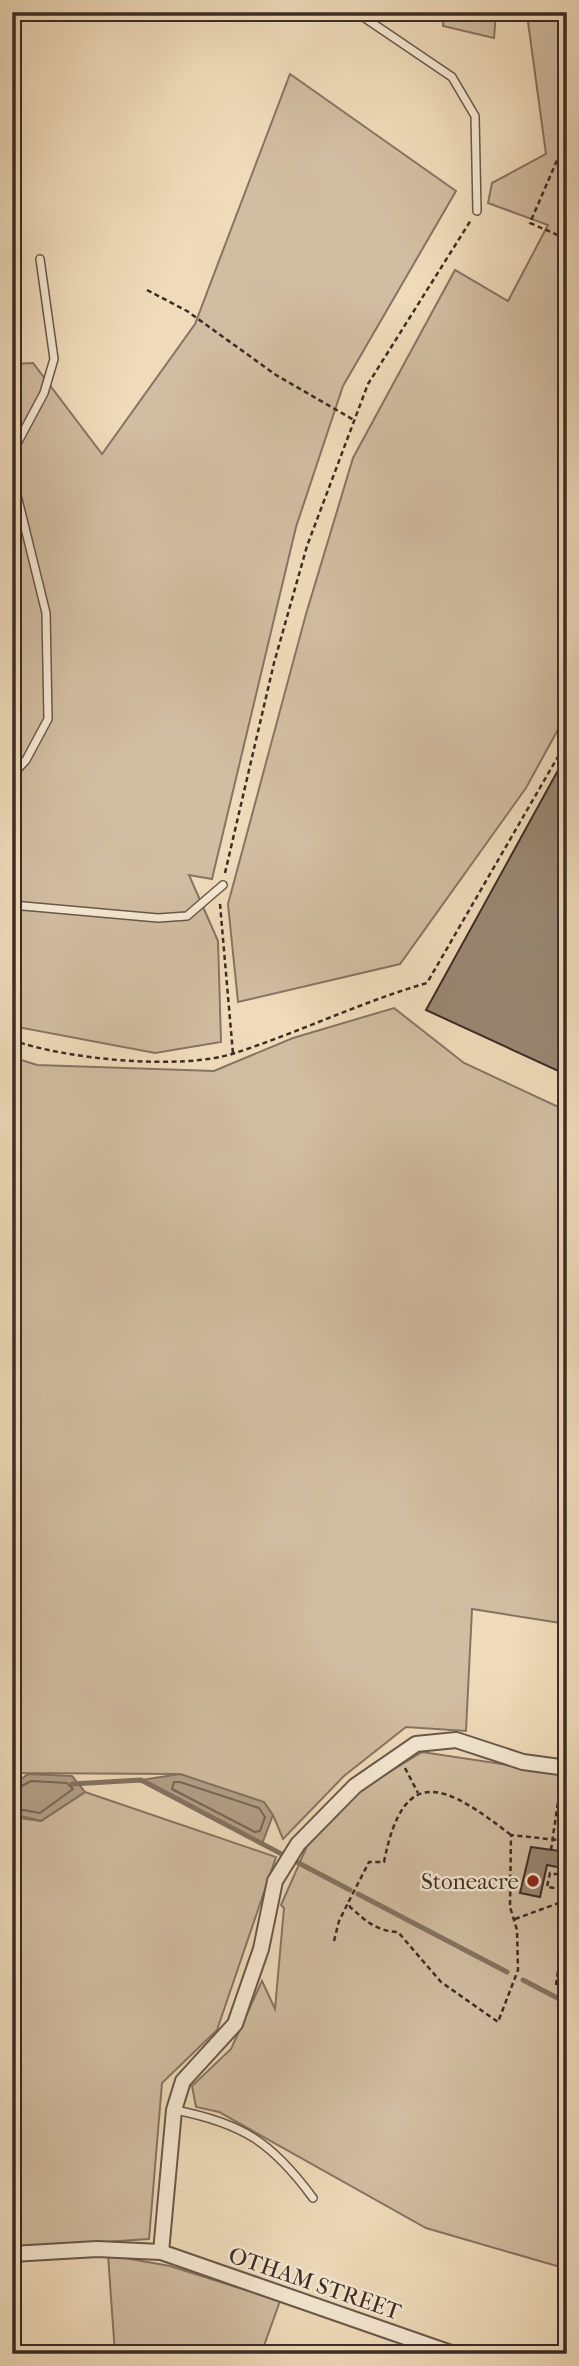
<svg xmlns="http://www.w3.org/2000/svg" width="579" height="2366" viewBox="0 0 579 2366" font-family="'IM FELL French Canon',serif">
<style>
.green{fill:#d1bda1;stroke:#867464;stroke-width:2}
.water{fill:#b2a088;stroke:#837261;stroke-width:2}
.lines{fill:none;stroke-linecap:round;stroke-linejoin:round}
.shore{stroke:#776657;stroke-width:2}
.stream{stroke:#837261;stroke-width:5}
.building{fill:#998773;stroke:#3c2c26;stroke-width:2}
.lane-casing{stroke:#69584b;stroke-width:10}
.street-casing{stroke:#69584b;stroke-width:18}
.path{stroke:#3c2c26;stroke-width:2.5;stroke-dasharray:5 3.5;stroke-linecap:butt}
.lane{stroke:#f5e8d2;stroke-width:7}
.street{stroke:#f5e8d2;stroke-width:14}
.poi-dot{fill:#8f2418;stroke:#f5e8d2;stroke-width:2.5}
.labels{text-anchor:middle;stroke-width:5;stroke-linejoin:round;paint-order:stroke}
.poi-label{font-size:23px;fill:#3c2c26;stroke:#f5e8d2;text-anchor:end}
.street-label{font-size:23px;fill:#3c2c26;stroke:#f5e8d2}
</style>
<rect width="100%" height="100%" fill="#efdbba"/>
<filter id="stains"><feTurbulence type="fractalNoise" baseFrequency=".00286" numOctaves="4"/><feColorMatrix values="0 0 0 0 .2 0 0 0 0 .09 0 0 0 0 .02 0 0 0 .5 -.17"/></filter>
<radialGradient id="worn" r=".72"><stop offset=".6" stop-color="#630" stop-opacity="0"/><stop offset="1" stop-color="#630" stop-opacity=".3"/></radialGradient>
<path class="green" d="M444,12h52l-2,26 -51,-12z
M531,12h36v219l-10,-2 10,5v479l-41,75 -126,176 -162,38 -10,-98 78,-290 47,-156 102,-188 53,31 40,-76 -60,-22 4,-20 54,-29 -18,-132z
M290,74l166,117 -113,195 -47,141 -84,352 -23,-4 29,66 3,101 -66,11 -143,-27v-662l21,-1 69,91 93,-130z
M394,1008l70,55 103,48v513l-95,-15 -6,122 -60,-4 -62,49 -61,63 -10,-24 -93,-41 -168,-1v-716l25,8 177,6 79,-33z
M422,1752l145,22v495l-141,-41 -207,-116 -23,-5 -4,-21 39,-37 31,-68 13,28 9,-101 -3,-3 30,-68 49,-47z
M85,1792l191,65 -59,173 -55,53 -13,156 -137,9v-431l29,4z
M108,2255l62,11 110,35 -19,53h-146z"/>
<path class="water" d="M28,1774l44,2 13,16 -44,29 -29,-7v-28z
M180,1774l84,28 9,13 -11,29 -121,-64z"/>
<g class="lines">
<path class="shore" d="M174,1782h6l79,26 6,9 -5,14 -5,1 -83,-43z
M12,1791l19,-10 36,2 6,6 -33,24 -28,-5"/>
<path class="stream" d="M72,1784l69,-4 209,110
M358,1894l149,78
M523,1980l44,23"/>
</g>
<path class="building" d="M567,754v321l-141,-65z
M531,1847l36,5v17l-20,-4 -7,32 -20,-4z"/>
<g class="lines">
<g class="lane-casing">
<path id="lane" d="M356,12l96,65 23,39 2,95
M12,453l32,-60 10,-34 -14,-100
M12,475l34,138 2,106 -22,41 -14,15
M12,905l146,13 29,-2 36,-31
M175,2110c67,13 97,32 138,88"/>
</g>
<g class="street-casing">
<path id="street" d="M161,2252l13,-142 9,-29 52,-57 26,-75 14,-68 23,-37 57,-58 61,-42 40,-4 67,22 44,6
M12,2254l85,-5 64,3 293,102"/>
</g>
<path class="path" d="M567,137l-37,86 37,16
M147,290l40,21 89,64 78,45
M225,873l49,-210 33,-117 61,-162 103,-164
M220,904l13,150
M12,1040c53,19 169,31 223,13 65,-21 126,-51 192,-70l140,-242
M405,1768l13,25
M511,1835c-64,-49 -107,-75 -127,27h-15l-20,39 1,6c16,14 26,24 48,25l43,50 57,40 20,-52 -1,-40 -7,-23 1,-72 56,6
M551,1850l10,-69
M567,1876l-17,-3 -3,14 20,3
M515,1919l52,-19
M334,1941l5,-20 10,-20
M556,1985l11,-77"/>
<use href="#lane" class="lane"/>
<use href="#street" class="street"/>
</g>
<circle class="poi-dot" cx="533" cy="1881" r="7"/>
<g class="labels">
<g class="poi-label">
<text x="519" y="1889">Stoneacre</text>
</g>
<g class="street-label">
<text transform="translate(315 2283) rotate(19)" y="8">OTHAM STREET</text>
</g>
</g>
<rect width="579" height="2366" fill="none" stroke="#efdbba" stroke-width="42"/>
<rect x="14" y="14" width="551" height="2338" fill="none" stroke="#3c2c26" stroke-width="3.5"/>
<rect x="21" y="21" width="537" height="2324" fill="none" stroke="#3c2c26" stroke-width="2"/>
<rect width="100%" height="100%" filter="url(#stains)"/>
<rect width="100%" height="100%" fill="url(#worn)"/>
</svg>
